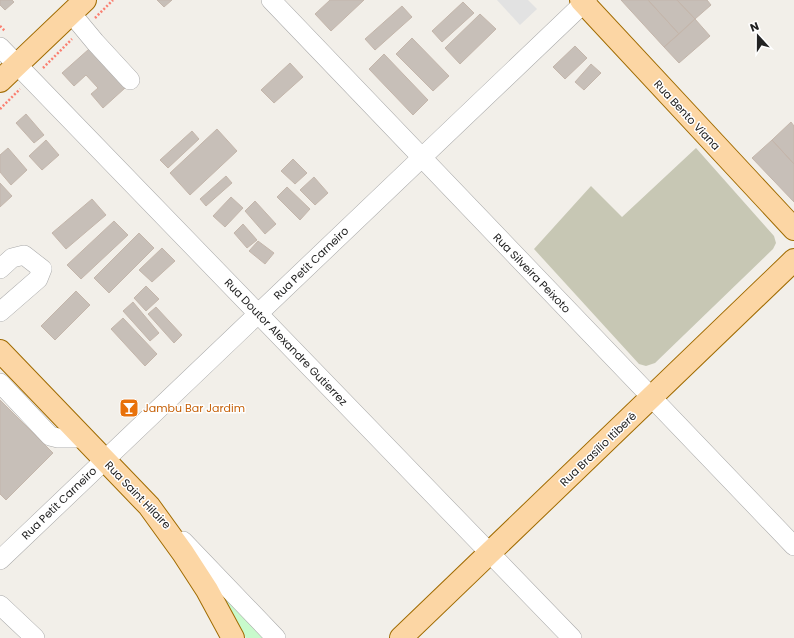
<svg xmlns="http://www.w3.org/2000/svg" width="794" height="638" viewBox="0 0 794 638" font-family="Poppins,sans-serif">
<style>
.construction{fill:#c7c7b4}
.park{fill:#c8facc}
.parking{fill:#e2e2e2}
.building{fill:#c7bfb8;stroke:#c4b6ab}
.lines{fill:none;stroke-linecap:round;stroke-linejoin:round}
.minor-casing{stroke:#a9a9a9;stroke-width:20}
.major-casing{stroke:#a06b00;stroke-width:24}
.path{stroke:#fa8072;stroke-width:2.5;stroke-dasharray:2 2;stroke-linecap:butt}
.minor{stroke:#fff;stroke-width:19}
.major{stroke:#fcd6a4;stroke-width:22}
.labels{text-anchor:middle;stroke-width:3;stroke-linejoin:round;paint-order:stroke}
.street-label{font-size:11px;fill:#222;stroke:#fff}
.food-label{font-size:11px;fill:#c56008;stroke:#fff;text-anchor:start}
</style>
<rect width="100%" height="100%" fill="#f2efe9"/>
<path class="construction" d="M696,148l78,88 2,7 -3,6 -118,114 -9,3 -7,-2 -105,-115 57,-63 31,31z"/>
<path class="park" d="M219,589l47,49h-20z"/>
<path class="parking" d="M497,0h31l9,9 -17,16z"/>
<path class="building" d="M0,0h12l2,2 -9,8 -5,-5z
M157,0h15l-8,7z
M330,0h34l-33,31 -16,-17z
M621,0h27l31,34 -15,13z
M648,0h29l18,19 -16,15z
M677,0h30l4,5 -16,14z
M463,2l11,11 -32,29 -10,-11z
M402,6l10,11 -37,33 -10,-11z
M480,14l16,15 -36,35 -15,-16z
M695,19l15,17 -31,27 -15,-16z
M412,38l37,38 -16,15 -37,-37z
M575,46l12,12 -22,21 -12,-12z
M89,49l36,39 -22,20 -12,-14 7,-6 -12,-13 -12,11 -12,-13z
M384,54l44,46 -15,15 -44,-46z
M290,63l13,14 -29,26 -13,-13z
M591,64l10,9 -17,17 -9,-8z
M26,114l18,21 -10,8 -18,-20z
M791,122l3,4v38l-22,-24z
M217,129l20,22 -47,44 -20,-22z
M192,131l7,8 -31,29 -8,-8z
M46,140l13,15 -17,15 -13,-14z
M772,140l22,24v38l-42,-44z
M8,148l19,22 -16,15 -11,-13v-17z
M293,159l14,14 -12,11 -14,-13z
M226,176l6,7 -26,23 -6,-7z
M314,177l14,16 -13,12 -15,-15z
M0,183l12,13 -12,11z
M287,187l23,22 -10,11 -23,-23z
M231,197l12,11 -18,19 -12,-11z
M92,199l14,16 -40,34 -14,-16z
M255,201l21,23 -11,10 -20,-23z
M114,221l14,14 -47,44 -14,-14z
M243,224l14,16 -10,8 -13,-15z
M139,233l15,15 -45,45 -15,-15z
M258,241l16,12 -9,11 -16,-13z
M162,248l13,13 -23,21 -13,-12z
M146,286l13,13 -13,12 -12,-13z
M76,291l14,14 -35,35 -14,-14z
M133,302l26,31 -9,8 -27,-30z
M156,307l26,28 -8,8 -26,-29z
M123,318l34,36 -12,12 -34,-37z
M0,400l53,53 -47,47 -6,-6z"/>
<g class="lines">
<g class="minor-casing">
<path id="minor" d="M271,0l523,546
M71,13l24,29 35,38
M0,47l572,591
M0,269l12,-11 12,-3 18,14 -4,10 -38,33
M0,383l50,53 8,2h25
M183,541l93,97
M0,560l587,-560
M0,605l35,33"/>
</g>
<g class="major-casing">
<path id="major" d="M581,0l213,229
M0,81l85,-81
M0,351l149,155 34,47 24,37 26,48
M401,638l393,-378"/>
</g>
<path class="path" d="M95,18l18,-18
M0,26l5,5
M43,68l29,-29
M0,109l20,-20"/>
<use href="#minor" class="minor"/>
<use href="#major" class="major"/>
</g>
<defs>
<g id="bar-square" transform="scale(1)"><rect x="-9" y="-9" width="18" height="18" rx="4" fill="#e8710a" stroke="#fff"/><path d="M-6-5H6L.8 .8V4.5H3.5V6h-7V4.5H-.8V.8Z" fill="#fff"/></g>
</defs>
<g fill-rule="evenodd">
<use href="#bar-square" x="129" y="408"/>
</g>
<g class="labels">
<g class="street-label">
<text transform="translate(687 115) rotate(47)" y="4">Rua Bento Viana</text>
<text transform="translate(311 263) rotate(-44)" y="4">Rua Petit Carneiro</text>
<text transform="translate(532 273) rotate(46)" y="4">Rua Silveira Peixoto</text>
<text transform="translate(286 342) rotate(46)" y="4">Rua Doutor Alexandre Gutierrez</text>
<text transform="translate(598 449) rotate(-44)" y="4">Rua Brasílio Itiberê</text>
<text transform="translate(138 495) rotate(46)" y="4">Rua Saint Hilaire</text>
<text transform="translate(59 503) rotate(-44)" y="4">Rua Petit Carneiro</text>
</g>
<g class="food-label">
<text x="143" y="412">Jambu Bar Jardim</text>
</g>
</g>
<g transform="translate(758 36) rotate(339)" stroke="#ffffff" stroke-width="3" paint-order="stroke">
<path d="M0-3L7 15L0 10L-7 15Z" fill="#222222"/>
<text y="-6" font-size="11" font-weight="bold" text-anchor="middle" fill="#222222">N</text>
</g>
</svg>
